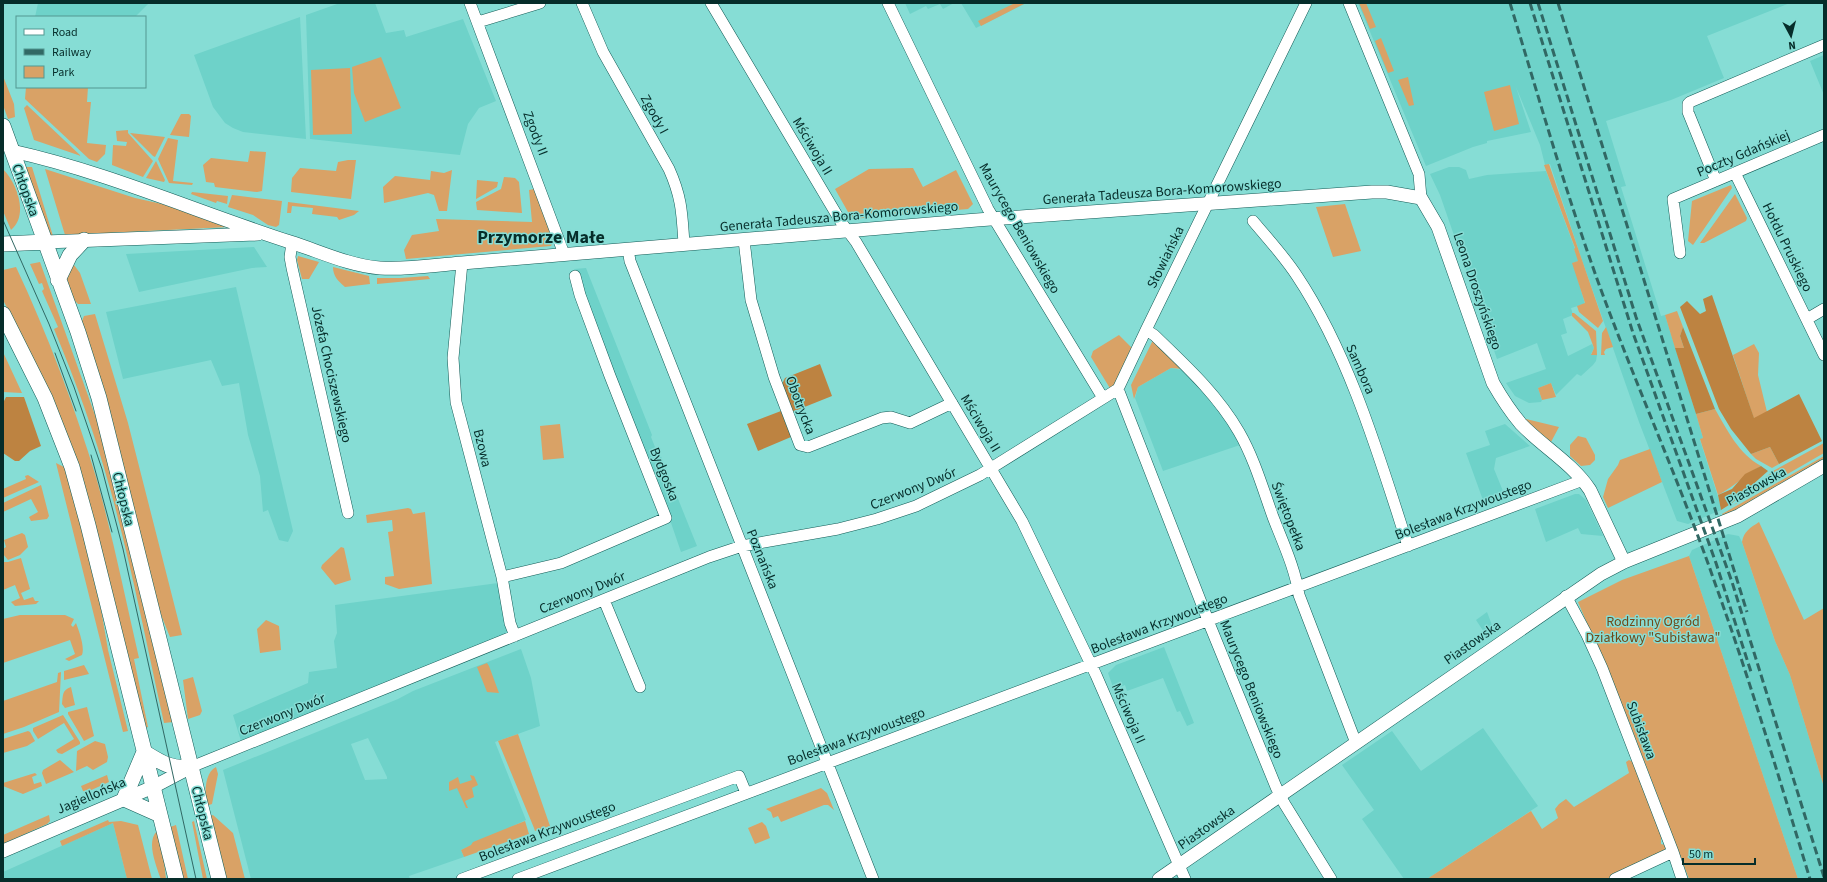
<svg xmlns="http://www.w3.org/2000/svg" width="1827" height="882" viewBox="0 0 1827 882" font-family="'Source Sans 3',sans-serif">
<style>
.built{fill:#6ed2c9;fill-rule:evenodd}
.green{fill:#d9a266}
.forest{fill:#bd8341}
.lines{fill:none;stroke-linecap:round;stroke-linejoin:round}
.minor-casing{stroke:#125b56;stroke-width:12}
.tertiary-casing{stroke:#125b56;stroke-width:14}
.secondary-casing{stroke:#125b56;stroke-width:16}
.minor{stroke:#fff;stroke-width:11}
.tertiary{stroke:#fff;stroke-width:13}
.secondary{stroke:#fff;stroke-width:15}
.tram{stroke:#316864;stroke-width:1}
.rail{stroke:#316864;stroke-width:3;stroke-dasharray:8 4;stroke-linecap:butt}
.labels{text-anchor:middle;stroke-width:3;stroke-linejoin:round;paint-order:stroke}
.street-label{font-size:14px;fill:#062d2a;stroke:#86ddd5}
.park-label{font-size:14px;fill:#714918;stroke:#86ddd5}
.district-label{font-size:18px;font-weight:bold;fill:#062d2a;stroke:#86ddd5}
</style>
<rect width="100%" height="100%" fill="#86ddd5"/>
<path class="built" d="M38,3h111l-14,14h-100z
M340,3h35l11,30 18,-3 2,7 57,-18 33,82 -17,7 -11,16 -8,31 -150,-16 -4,-124z
M905,3h49l-11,6 -3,-5 -12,5 -2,-3 -16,8z
M961,3h65l-50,25z
M1358,3h432l-83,33 17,42 -53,22 -65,21 20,65 -5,1 40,129 4,-1 31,99 7,24 -3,2 19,60 2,10 -33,14 -11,-3 -38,-99 -57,-162 -32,-96 -5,1 -5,-20 -24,-58 15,45 -44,9v2l-14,4 -47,19z
M300,17l6,122 -63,-7 -10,-4 -8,-5 -12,-16 -19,-52z
M1824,55v40l-14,-34z
M1449,167h10l7,3 3,9 18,-4 59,-4 29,78h-1l5,12 -6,2 12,41 -14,4 2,7 -10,4 4,14 -6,2 7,21 24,-12 2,4 -3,6 6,1 -1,6 -3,4 -12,11 -4,-2 -21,21 -5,-12 -13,5 4,12 -1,2 -12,1 -14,-7 -9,-13 40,-14 -9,-26 -40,16 -57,-164 -10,-21z
M254,247l13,20 -15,1 -113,24 -13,-38z
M586,268l66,167 -1,2 4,10 3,2 39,97 -16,6 -12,-35 -66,-166 -29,-82z
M236,287l57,244 -5,11 -9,-2 -11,-30 -5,2 -3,-36 -12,-41 -9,-52 -17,3 -11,-26 -88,19 -17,-67z
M1171,368l11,2 15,15 30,37 13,23 -77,26 -28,-73 3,-11z
M1505,424l25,22 -34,12 -2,11 11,27 -21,7 -18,-50 24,-8 -5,-14z
M1575,494h4l7,6 17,36 -22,-2 -3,-6 -32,14 -11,-33z
M1728,534l11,2 3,6 33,99 15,34 34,112v92h-26l-109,-323 3,-6z
M498,583l9,51 -266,107 -8,-26 75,-32 1,-11 28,-4 -3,-27 3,-8 -2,-28z
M1487,612l8,21 -7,5 -12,-18z
M1164,647l30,76 -7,3 -7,-15 -3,1 -14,-34 -36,13 -2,-6 -11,5 -6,-17 8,-8z
M521,649l10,29 9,48 -45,16 31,78 -65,30 3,7 -55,19 1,3h-159l-28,-109 175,-71 15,-8zM368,738l19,39v2l-22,1 -14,-36z
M1483,728l55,78 -111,73h-23l-42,-60 12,-9 -32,-45 50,-34 29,40z
M113,823l14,56h-124v-7z"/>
<path class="green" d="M1015,3h11l-45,23 -3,-5z
M1359,3h7l10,24 -6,2z
M1381,38l13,33 -6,2 -13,-32z
M381,57l20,51 -36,14 -11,-29 -2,-26z
M350,68l2,66 -39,1 -2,-65z
M3,76l11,28 1,13 -7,2 -5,-14z
M1408,77l6,28 -5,1 -11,-26z
M1510,85l9,39 -25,7 -10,-39z
M26,87h62l-1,15h4l-4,41 19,2 -1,9 -8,8 -8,-3 -64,-60z
M27,105l54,51 -47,-16 -10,-32z
M181,114h8l2,2 -2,21 -19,-2z
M128,130v3l25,28 -10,16 -31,-12 1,-20 13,1 1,-4 -10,-1 -1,-10z
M130,133l35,4 -10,20 -2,-1z
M168,138l10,2 -5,41 20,2 -1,2 -23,-2 -11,-24z
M250,151l16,1 -4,39 -5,1 -42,-5 -1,-4 -8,-1 -3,-17 8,-7 37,4z
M348,160h8l-5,39 -60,-7 1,-14 8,-10 36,3 2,-9z
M156,161l9,19 -1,2 -18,-4z
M1549,164l54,157 -5,7 -19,-16 -2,-6 8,-3 -13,-40 6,-2 -4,-12 1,-1 -31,-83z
M25,167h7l21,69 -4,-1z
M913,168l10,19 33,-17 17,34 -5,5 -116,10 -17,-30 34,-20z
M3,169c14,14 26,46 8,61l-8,-19z
M45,169l90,29 27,6 67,23 -164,8z
M452,170l-5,41h-8l-5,-16 -6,-2 -44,10 -1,-16 12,-11 35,4 1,-9 13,2z
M504,177l11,1 4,4 3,31 -45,-3 -1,-8 25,-13z
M477,180l21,2 -1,5 -21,12z
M1731,185l1,3 -39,57 -5,-4 4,-40z
M534,189l20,51 -3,6 -145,13 -2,-9 8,-15 27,-4 -3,-12 96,3 -3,-32z
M192,192l36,4 -1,8 -10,-3 -1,2 -25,-9z
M1735,194l12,24 -1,3 -42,22h-4z
M232,195l50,6 -3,24 -3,2 -8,-2 -15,-10 -25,-8z
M288,202l71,9 -5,4 -15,5 -2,-3 -25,-3 1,-6 -21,-2 -1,7h-4z
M1345,204l16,47 -28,6 -17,-50z
M298,256l21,6 -10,17h-7l-5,-19z
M40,262l60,167 73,293 -9,1c-17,-77 -32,-155 -53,-231 -15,-55 -35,-110 -57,-163l4,-2 -16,-36 2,-2 -2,-6 -3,1 -9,-20z
M74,265l6,8 11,31h-13l-6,-6 -6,-21z
M16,267c32,68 58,138 80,210 17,60 29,120 43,181l-5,1 14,68 -4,1 -114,-376 -27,-52v-30z
M333,267l36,9 1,8 -25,3c-7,-6 -12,-11 -12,-20z
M428,276l2,3 -53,5v-6h23z
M1677,311l6,16 -3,9 4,12h-9l-10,-33z
M1572,313h2l22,18 1,24h-6l3,-7 -6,-16 -16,-16z
M95,314l33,109 54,212 -12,2 -11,-27 -77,-289 2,-5z
M1606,327l7,20 -7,2 -2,3 1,3h-4l1,-22z
M1119,335l13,13 -17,39 -4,3 -20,-33 2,-6z
M1153,340l30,29 -12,-1 -33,19 -4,12 -3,-14z
M1754,344l5,9 -1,22 9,37 -13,7 -21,-64z
M3,352l19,41 -19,-1z
M1551,383l5,14 -14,3 -4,-12z
M1715,409c12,21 24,45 46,57 -17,9 -27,21 -43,29l-18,-56 3,-1 -7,-24z
M1522,418l37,9 -8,15z
M560,424l4,34 -21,2 -3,-34z
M1578,436l8,2 9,17v5l-5,5 -9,1 -11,-10v-11z
M1824,443v10l-90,52 39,-34z
M1770,447l9,17 -7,4 -16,-9 -5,-5z
M1650,449l12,33 -54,26 -5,-11 5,-18 10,-14 2,-5z
M1824,456v5l-85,48 -16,7 -1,-2z
M56,463l8,4 4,7 33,135 7,41 20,81 -5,1z
M28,475l11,7 -36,16v-9l23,-10 -1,-3z
M41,485l8,31 -2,3 -16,2 -2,-4 9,-5 -7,-13 -28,13v-9z
M408,508l3,1 2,5 12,-2 7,72 -33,5 -14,-5v-7l9,-1 -6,-44 5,-1 -1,-11 -25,3 -1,-8z
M1759,522l45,98 20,-12v179l-34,-112 -15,-34 -33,-99c2,-11 8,-14 17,-20z
M22,533l3,2 3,12 -8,8 -12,5 -5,-6v-5l3,-2 -2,-7z
M341,547l3,1 7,32 -16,5 -14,-17 1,-3z
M1689,556l109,323h-109l-59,-155 -52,-122 44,-22z
M21,558l9,31 -9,4 3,7 9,-3 2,4h4l-3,3 -21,2 -4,-4 9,-4 -5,-13 -12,5v-28h5z
M20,615h45l9,4 -3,6 2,2 3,-4c3,8 9,24 6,32l-13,6 -4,-2 10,-5 -5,-14 -67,23v-44z
M266,620l13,6 2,24 -21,3 -3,-24z
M487,663l2,3 10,27 -12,-1 -10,-25z
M84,665l5,9 -25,6v-9z
M61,672l-2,40 -35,15 -21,7v-33l54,-19 1,-9z
M193,677l9,34 -2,4 -12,4 -5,-39z
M71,687l4,18 -10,3 -3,-4c1,-9 0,-14 9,-17z
M87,707l7,29 -10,5 -16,-27v-2z
M63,715l17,27v2l-18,10 -4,-1 -2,-3 18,-11 -10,-16 -26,16 -5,-8v-3z
M28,731l2,1 5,9 -8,5 -24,7v-14z
M518,734l32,92 -15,5 -1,-3 -36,-87z
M95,741l10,3 3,13 -1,5 -14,8 -6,-4 -11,5 1,-20z
M60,760l14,12 -28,12 -4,-11 1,-3z
M1629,760l4,2 28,71v11l4,1v5l-58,29h-180l104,-68 11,18 16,-11 -3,-9 4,-5 7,-5 8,8 55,-34 -3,-11z
M216,767l2,7 -6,30 -6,2c-1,-12 -2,-33 10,-39z
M35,773l2,2 -5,2 2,7 7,-2 1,4 -19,8 -20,-8v-3z
M107,775l2,7 -22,10 -4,-1 -2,-5z
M470,775l4,1 4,9 -6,3 2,9 -9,4 3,7h-2l-9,-20 -8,3v-9l9,-5 2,7 12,-4z
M821,788l6,5 7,17 -6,-5h-4l-43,17 -3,-6 -5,2 -2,-6 -5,-3z
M49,815l1,6 -3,3 -44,20v-9z
M213,815l20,18 12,46h-19l-16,-63z
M108,820l1,2 12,-1 17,4 14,54h-25l-14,-56 -51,23 -2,-5z
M194,821l13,58h-4l-11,-57z
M525,821l4,13 -65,23 -3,-7 10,-5 2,-3z
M762,822l4,4 4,12 -15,6 -7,-16z
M176,825l12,54h-6l-12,-52z
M157,831l6,21 3,27h-5l-1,-2c-4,-13 -14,-35 -3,-46z"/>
<path class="forest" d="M1712,295l42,123 45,-24 23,47 -43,23 -9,-17 -19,7 -20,-25 -12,-20 -39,-102 7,-6 13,13 6,-3 -3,-12z
M1683,327l32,82 -19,5 -21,-66h9l-4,-12z
M820,364l12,32 -40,16 -10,-28 3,-6z
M6,397h18l17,49 -11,5 -11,10h-4l-12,-8v-50z
M781,411l10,26 -33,14 -11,-27z
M1761,466l7,5 -36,32 -11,7 -3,-15 14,-6 13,-15z"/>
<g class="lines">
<g class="minor-casing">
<path id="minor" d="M470,3l94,251
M582,3l21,49 66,117c13,29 13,45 15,75
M711,3l130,219 15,20 166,279 74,154 89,204
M888,3l100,206 115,189
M1349,3l70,171 2,24
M478,22l62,-19
M1735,173l89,182
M1716,181l-28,-69v-8l2,-2 134,-57
M1253,221c15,18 31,35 44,55 52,78 82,180 111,270
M744,240l7,60 23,77 26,68 8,2 74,-29 9,-1 19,6 42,-20
M292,243l-2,14 2,11 56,245
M628,249l2,12 243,618
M1680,253l-7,-54 151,-64
M462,263l-9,95 3,44 46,175 8,46 5,13
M1807,319l17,-10
M1146,330l8,5c31,30 63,59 85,97 15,26 24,57 34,85 10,26 22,51 26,78l57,148
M1118,389l93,239 65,159 8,16 47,76
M502,577l59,-14 105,-45 -56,-142 -30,-81 -5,-19
M1566,596l21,39 15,33 71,184 9,27
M604,600l36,87
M191,767l518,-210 33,-11 96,-17 39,-10 39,-13 64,-31 138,-86 28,-59 160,-327
M462,879l277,-103 7,17
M518,879l1065,-399
M1615,879l58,-27"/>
</g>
<g class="tertiary-casing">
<path id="tertiary" d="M12,151c95,21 185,61 278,91 29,9 60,24 90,26 27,2 55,-3 82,-5l515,-43 395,-28h15l34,6 17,29 55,156c8,14 17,28 28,41 22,23 51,39 69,66l34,72
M45,242l213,-8
M3,851l150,-64 38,-20
M1159,879l442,-305 23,-12 114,-46 86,-50"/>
</g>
<g class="secondary-casing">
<path id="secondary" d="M3,126l75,206 21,66 120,481
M3,244l42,-2
M58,280l12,-25 14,-15
M3,314l42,84 27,69 16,58 88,354
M144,752l-20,47 36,16
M144,752c16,10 28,18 47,15"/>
</g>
<use href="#minor" class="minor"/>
<use href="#tertiary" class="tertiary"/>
<use href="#secondary" class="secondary"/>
<path class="tram" d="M3,220l46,104 25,63 28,82 21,80 73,330
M55,353l21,58
M91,455l21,77"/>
<path class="rail" d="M1510,3c29,95 56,191 90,284 37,101 81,198 116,299 35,97 64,195 94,293
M1530,3l103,330 83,230 36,112
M1538,3l98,314 96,265 92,295
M1558,3l189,609"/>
</g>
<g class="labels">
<g class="street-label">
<text transform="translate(655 114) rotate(61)" y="5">Zgody I</text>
<text transform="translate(536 133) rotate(69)" y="5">Zgody II</text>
<text transform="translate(813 146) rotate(59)" y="5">Mściwoja II</text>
<text transform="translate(1743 153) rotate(-23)" y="5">Poczty Gdańskiej</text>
<text transform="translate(26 190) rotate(70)" y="5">Chłopska</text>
<text transform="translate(1162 191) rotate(-4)" y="5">Generała Tadeusza Bora-Komorowskiego</text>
<text transform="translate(839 216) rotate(-5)" y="5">Generała Tadeusza Bora-Komorowskiego</text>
<text transform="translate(1020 228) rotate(60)" y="5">Maurycego Beniowskiego</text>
<text transform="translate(1788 247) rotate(64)" y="5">Hołdu Pruskiego</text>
<text transform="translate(1165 257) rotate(-64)" y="5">Słowiańska</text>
<text transform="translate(1478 291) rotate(71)" y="5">Leona Droszyńskiego</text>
<text transform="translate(1361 369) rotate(66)" y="5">Sambora</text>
<text transform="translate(332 374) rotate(77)" y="5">Józefa Chociszewskiego</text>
<text transform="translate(801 405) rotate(69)" y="5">Obotrycka</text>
<text transform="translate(981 423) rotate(59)" y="5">Mściwoja II</text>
<text transform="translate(483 448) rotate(76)" y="5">Bzowa</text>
<text transform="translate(665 474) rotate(68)" y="5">Bydgoska</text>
<text transform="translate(1756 486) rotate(-29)" y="5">Piastowska</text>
<text transform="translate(913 488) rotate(-22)" y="5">Czerwony Dwór</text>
<text transform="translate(124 499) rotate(76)" y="5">Chłopska</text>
<text transform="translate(1463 509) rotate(-21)" y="5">Bolesława Krzywoustego</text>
<text transform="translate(1289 516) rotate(69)" y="5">Świętopełka</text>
<text transform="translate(763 559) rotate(68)" y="5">Poznańska</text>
<text transform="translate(582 592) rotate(-22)" y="5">Czerwony Dwór</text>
<text transform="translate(1159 623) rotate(-21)" y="5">Bolesława Krzywoustego</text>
<text transform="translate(1472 642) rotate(-35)" y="5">Piastowska</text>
<text transform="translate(1252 689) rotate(68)" y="5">Maurycego Beniowskiego</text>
<text transform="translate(1129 713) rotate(66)" y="5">Mściwoja II</text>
<text transform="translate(282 714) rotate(-22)" y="5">Czerwony Dwór</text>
<text transform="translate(1642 730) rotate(69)" y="5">Subisława</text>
<text transform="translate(856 736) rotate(-20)" y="5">Bolesława Krzywoustego</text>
<text transform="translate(91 795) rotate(-23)" y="5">Jagiellońska</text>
<text transform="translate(203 813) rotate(76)" y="5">Chłopska</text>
<text transform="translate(1206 827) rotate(-35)" y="5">Piastowska</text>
<text transform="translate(547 831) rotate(-21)" y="5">Bolesława Krzywoustego</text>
</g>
<g class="park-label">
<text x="1653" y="626">Rodzinny Ogród<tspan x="1653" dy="16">Działkowy "Subisława"</tspan></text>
</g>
<g class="district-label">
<text x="541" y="243">Przymorze Małe</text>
</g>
</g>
<rect width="1827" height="882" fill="none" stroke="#062d2a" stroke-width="8"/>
<rect x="16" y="16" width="130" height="72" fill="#86ddd5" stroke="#539791"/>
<rect x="24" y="29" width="20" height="6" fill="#ffffff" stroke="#539791"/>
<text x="52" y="36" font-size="12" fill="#062d2a">Road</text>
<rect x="24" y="49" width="20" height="6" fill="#316864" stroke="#539791"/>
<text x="52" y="56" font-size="12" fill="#062d2a">Railway</text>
<rect x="24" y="66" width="20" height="12" fill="#d9a266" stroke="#539791"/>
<text x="52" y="76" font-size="12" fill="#062d2a">Park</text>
<g transform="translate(1791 36) rotate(173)" stroke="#86ddd5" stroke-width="3" paint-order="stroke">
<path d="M0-3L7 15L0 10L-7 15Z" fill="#062d2a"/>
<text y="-6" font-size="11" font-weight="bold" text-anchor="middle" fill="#062d2a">N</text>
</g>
<path d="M1683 858v6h72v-6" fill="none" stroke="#062d2a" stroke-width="2"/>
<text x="1689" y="858" font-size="12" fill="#062d2a" stroke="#86ddd5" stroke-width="3" paint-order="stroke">50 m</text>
</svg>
